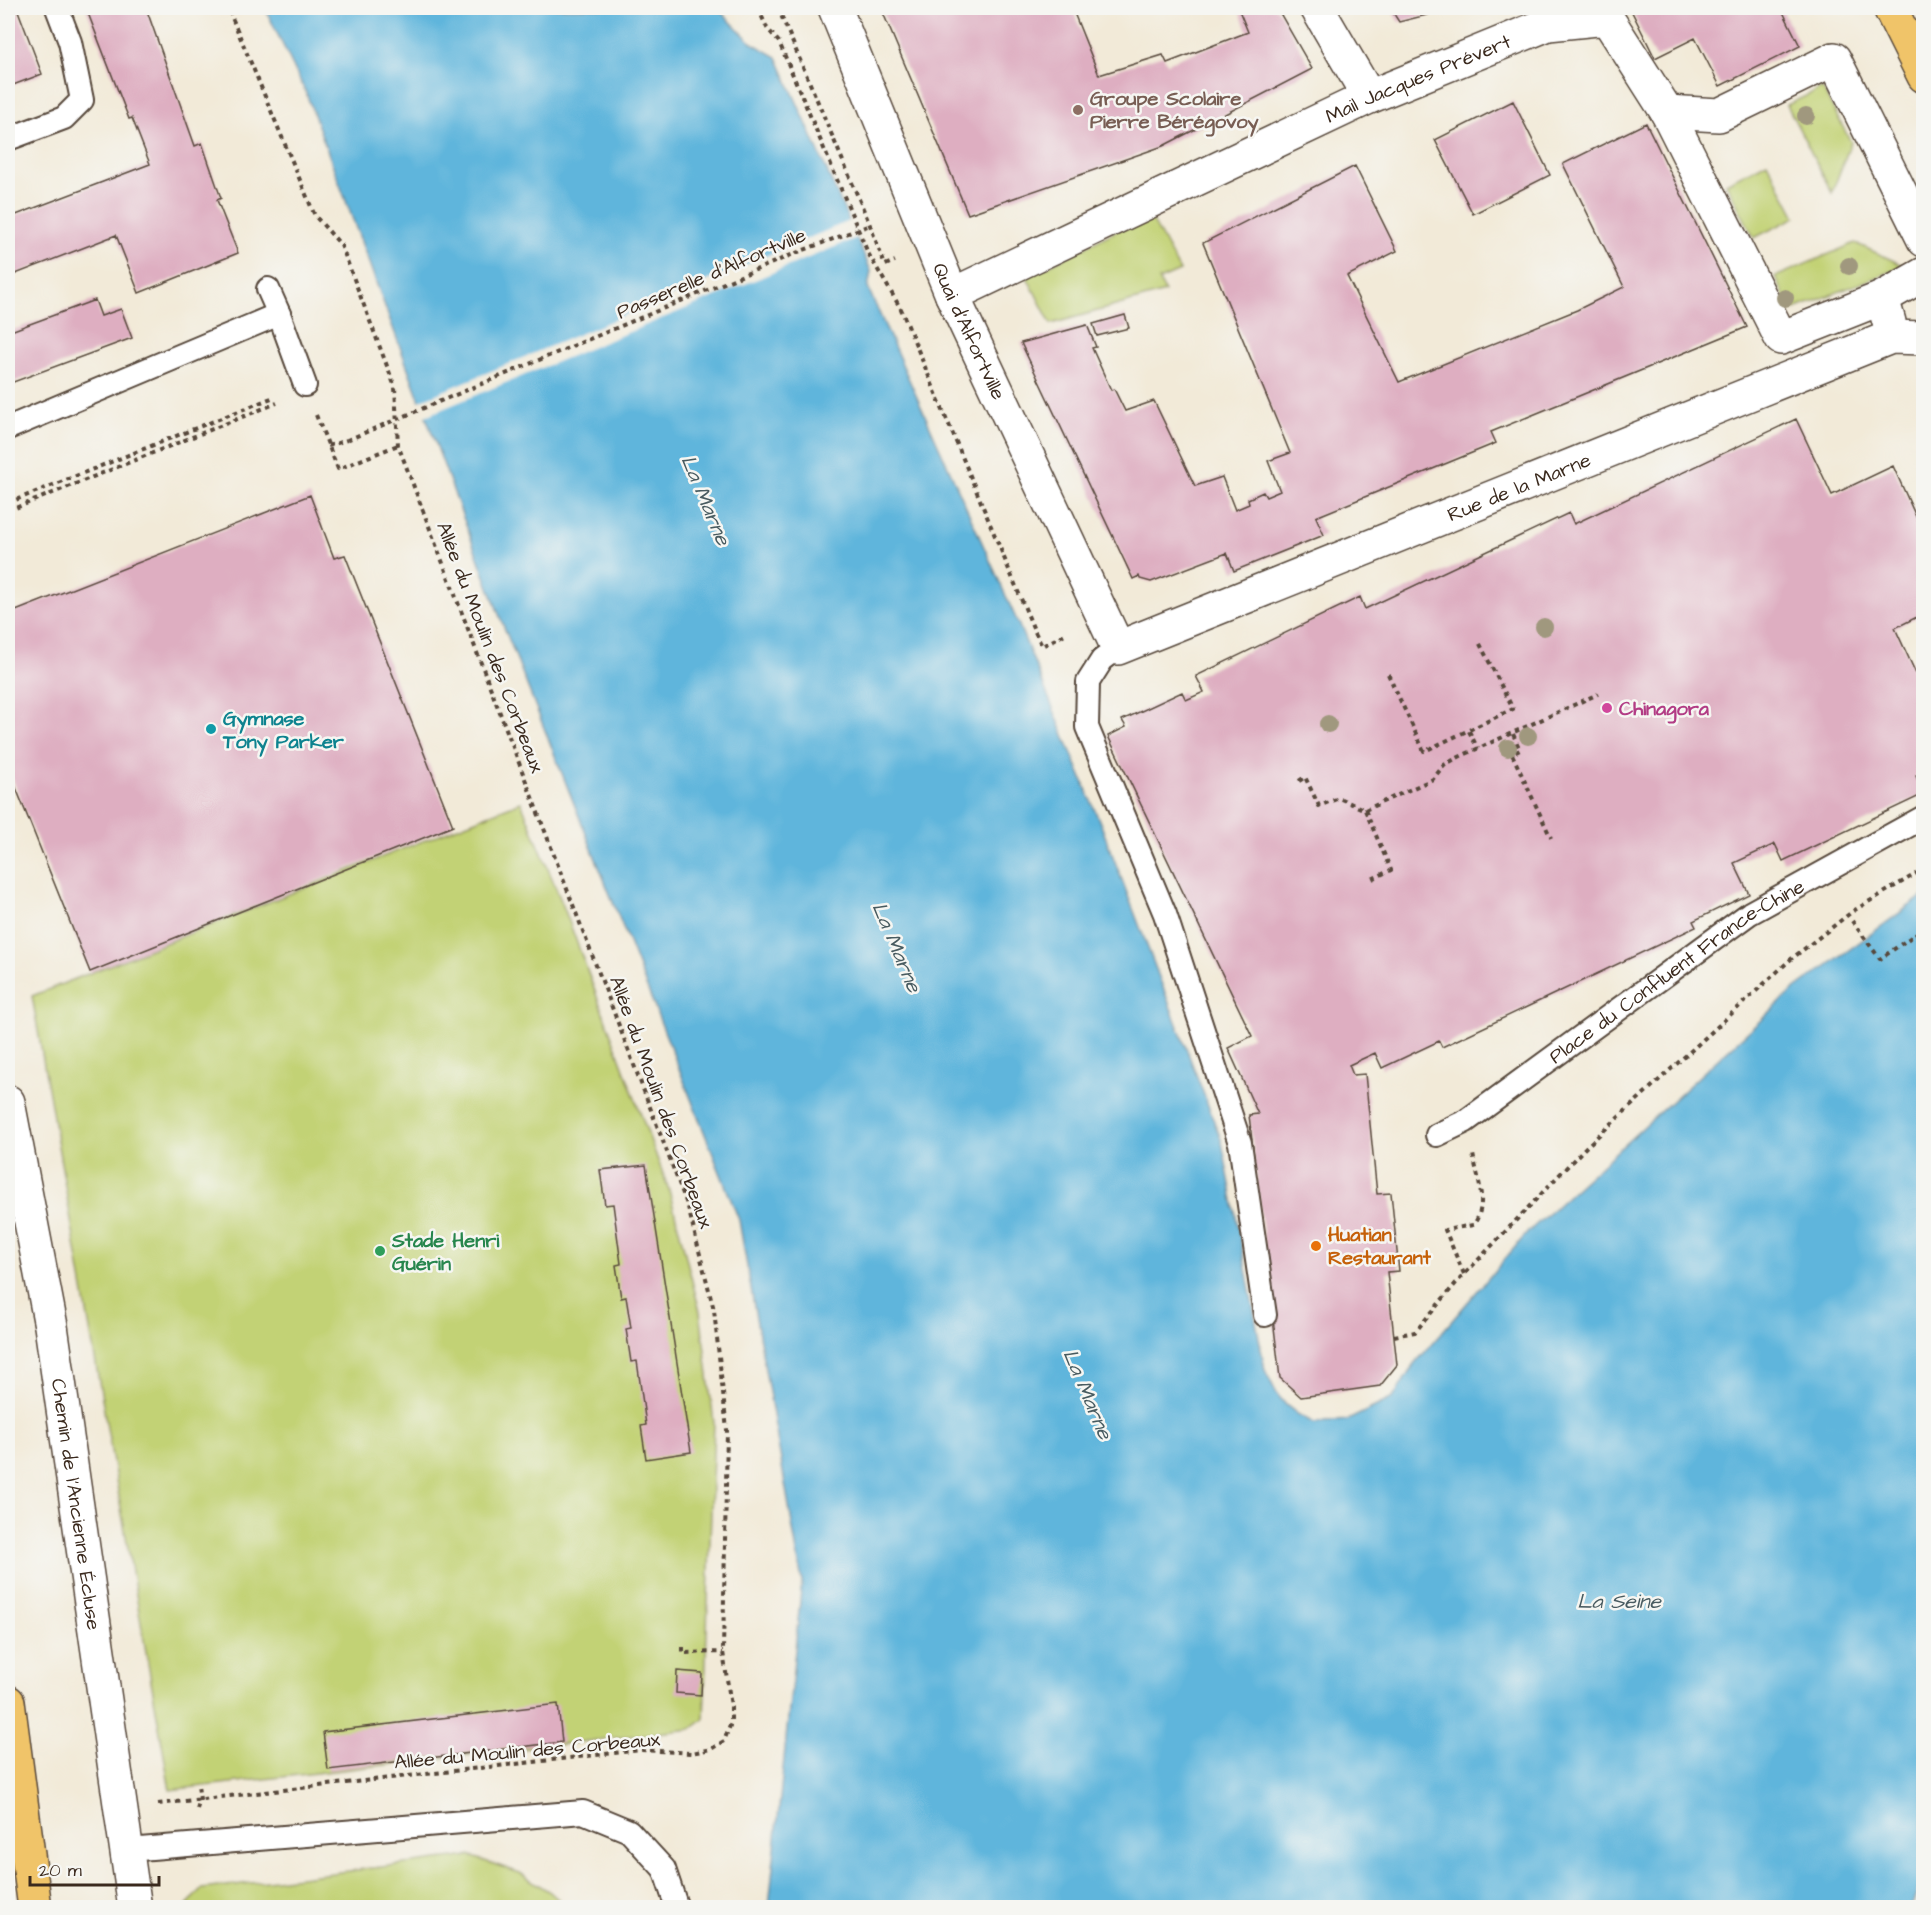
<svg xmlns="http://www.w3.org/2000/svg" width="1931" height="1915" viewBox="0 0 1931 1915" font-family="'Architects Daughter',sans-serif">
<style>
.green{fill:#c2d275;stroke:#7e7e4a;stroke-width:1.5}
.water{fill:#5fb5dc;stroke:#4d707d;stroke-width:1.5}
.pier{fill:#f2ead8}
.building{fill:#deaec1}
.lines{fill:none;stroke-linecap:round;stroke-linejoin:round}
.lane-casing{stroke:#56473a;stroke-width:26}
.street-casing{stroke:#56473a;stroke-width:36}
.primary-casing{stroke:#56473a;stroke-width:36}
.highway-casing{stroke:#56473a;stroke-width:36}
.path{stroke:#56473a;stroke-width:4;stroke-dasharray:4.5 4.5;stroke-linecap:butt}
.lane{stroke:#fff;stroke-width:22}
.street{stroke:#fff;stroke-width:33}
.primary{stroke:#f0c469;stroke-width:33}
.highway{stroke:#f0c469;stroke-width:33}
.path-bridge{stroke:#56473a;stroke-width:4;stroke-dasharray:4.5 4.5;stroke-linecap:butt}
.tree{fill:#a0987e}
.education-dot{fill:#8d6e63;stroke:#f6f6f2;stroke-width:2}
.hotel-dot{fill:#d1479c;stroke:#f6f6f2;stroke-width:2}
.culture-dot{fill:#0f9aa8;stroke:#f6f6f2;stroke-width:2}
.food-dot{fill:#e8710a;stroke:#f6f6f2;stroke-width:2}
.leisure-dot{fill:#2e9e5b;stroke:#f6f6f2;stroke-width:2}
.labels{text-anchor:middle;stroke-width:5;stroke-linejoin:round;paint-order:stroke}
.street-label{font-size:20px;fill:#3b2a1e;stroke:#f6f6f2}
.education-label{font-size:20px;font-weight:bold;fill:#785e54;stroke:#f6f6f2;text-anchor:start}
.hotel-label{font-size:20px;font-weight:bold;fill:#b23c85;stroke:#f6f6f2;text-anchor:start}
.culture-label{font-size:20px;font-weight:bold;fill:#0d838f;stroke:#f6f6f2;text-anchor:start}
.food-label{font-size:20px;font-weight:bold;fill:#c56008;stroke:#f6f6f2;text-anchor:start}
.leisure-label{font-size:20px;font-weight:bold;fill:#27864d;stroke:#f6f6f2;text-anchor:start}
.water-label{font-size:21px;font-style:italic;fill:#485b60;stroke:#f6f6f2}
</style>
<rect width="100%" height="100%" fill="#f6f6f2"/>
<filter id="ink" filterUnits="userSpaceOnUse"><feTurbulence type="fractalNoise" baseFrequency=".0167" numOctaves="2"/><feDisplacementMap in="SourceGraphic" scale="12" xChannelSelector="R" yChannelSelector="G"/><feConvolveMatrix kernelMatrix="1 2 1 2 8 2 1 2 1" color-interpolation-filters="sRGB"/></filter>
<filter id="wash" filterUnits="userSpaceOnUse"><feTurbulence type="fractalNoise" baseFrequency=".008" numOctaves="4" result="noise"/><feDisplacementMap in="SourceGraphic" scale="24" xChannelSelector="R" yChannelSelector="G"/><feGaussianBlur stdDeviation="1.35" result="paint"/><feColorMatrix in="noise" values="0 0 0 0 0 0 0 0 0 0 0 0 0 0 0 0 0 1.4 0 .05"/><feComposite in="paint" operator="in"/></filter>
<g filter="url(#wash)">
<rect width="100%" height="100%" fill="#f2ead8"/>
<path class="green" d="M1822,88l29,54 -19,51 -45,-88z
M1767,162l29,55 -42,21 -28,-55z
M1149,214l31,57 -21,9 6,12 -114,32 -24,-47z
M1855,243l50,23 -113,44 -17,-33z
M521,802l43,106 105,282 31,122 14,111 -10,296 -13,10 -521,61 -138,-794z
M470,1856l50,17 30,19 17,15h-381l16,-18z"/>
<path class="water" d="M265,8h452l35,35 25,14 94,214 -3,17 150,335 83,202 121,317 43,228 12,24 9,11 13,10 15,8 34,-3 45,-22 20,-32 115,-134 266,-242 129,-94 1,980 -13,31h-1142l33,-326 -63,-361 -239,-603 -194,-524z"/>
<path class="pier" d="M852,220l7,17 -436,180 -6,-15z"/>
<g id="blocks">
<path class="building" d="M8,8h9l25,66 -34,13z
M86,8h60l49,138 7,-3 19,55 -4,2 21,53 -99,40 -23,-58 -108,42v-59l142,-54 -18,-46 -3,1z
M881,8h191l27,67 64,-20 4,8 81,-31 -10,-24h39l35,61 -149,77 -195,68z
M1390,8h65l-56,14z
M1630,8h151l19,38 -80,40 -25,-48 -40,20z
M1513,101l37,74 -77,39 -38,-74z
M1646,123l101,204 -256,105 5,11 -180,74 8,18 -90,36 -7,-18 -76,29 -11,-3 -1,-3 -6,3 -112,-236 66,-18 9,22 -4,1 19,42 3,-1 11,22 29,-10 41,85 27,-9 13,33 14,-6 -1,-5 15,-7 3,5 14,-6 -12,-30 22,-8 -87,-210 152,-77 42,85 -50,25 52,106 178,-72 47,-23 -61,-123z
M95,300l6,16 20,-7 11,29 -124,46v-52z
M1125,315l4,13 -32,8 -4,-12z
M1796,419l36,76 61,-29 30,66v82l-28,14 28,61v84l-7,3 8,18 -141,67 -8,-17 -41,19 15,31 -56,27 3,6 -254,120 -3,-6 -57,27 -7,-15 -26,12 4,10 12,-1 12,120 14,-1 8,78 -12,1 10,93 -17,21 -79,11 -21,-19 -31,-263 9,-1 -30,-66 24,-12 -144,-300 18,-9 -4,-7 60,-28 4,8 18,-8 -8,-16 164,-79 5,12 204,-96 5,11z
M310,495l24,63 11,-3 108,271 -363,146 -82,-204v-79l1,-1 -1,-4v-70z
M646,1165l45,287 -45,7 -5,-33 5,-1 -9,-64 -6,1 -5,-33 5,-1 -5,-31 -5,1 -5,-33 5,-1 -8,-60 -8,1 -5,-35z
M677,1671l25,2 -1,22 -25,-2z
M558,1704l4,38 -234,28 -5,-38z"/>
</g>
</g>
<g filter="url(#ink)">
<use href="#blocks" fill-opacity="0" stroke="#56473a" stroke-width="1.5"/>
<g class="lines">
<g class="lane-casing">
<g id="lane">
<path d="M8,139l56,-21 18,-18 -12,-58 -13,-34"/>
<path d="M268,289l11,25"/>
<path d="M8,428l271,-114 26,71"/>
<path d="M1118,648l-16,12 -14,22 -1,45 78,187 75,229 25,172"/>
<path id="s1" d="M1437,1135l29,-14 284,-208 174,-96"/>
<path d="M128,1850l455,-38 46,19 35,38 13,39"/>
</g>
</g>
<g class="street-casing">
<g id="street">
<path id="s2" d="M835,8l117,287 166,353 773,-311 33,1"/>
<path d="M1317,8l52,89"/>
<path d="M1667,112l114,226 101,-40 7,24"/>
<path id="s3" d="M952,295l417,-198 179,-73 59,-6 60,94 52,3 115,-56 90,181"/>
<path d="M1882,298l42,-24"/>
<path id="s4" d="M8,1102l43,224 84,582"/>
</g>
</g>
<g class="primary-casing">
<path id="primary" d="M1890,8l34,68"/>
</g>
<g class="highway-casing">
<path id="highway" d="M8,1702l27,206"/>
</g>
<path class="path" d="M758,8l9,20 12,14 89,211 33,56 133,321 8,16 25,-13
M778,8l92,217 15,40 10,-4
M316,415l22,54 60,-24
M328,446l19,-6
M8,503l266,-106
M8,511l269,-108
M1388,674l36,77 3,-1 86,-41 -34,-67
M1469,731l9,18
M1513,734l7,16 -8,4 39,84
M1299,781l6,-4 14,29 20,-8 26,12 26,60 -21,10
M1365,810l68,-31 11,-14 15,-8 139,-63
M1852,921l28,38 44,-31
M1464,1274l-19,-44 28,-5c16,-19 4,-48 0,-71
M1394,1336l21,-4 42,-50 129,-135 204,-187 63,-49 71,-42
M683,1647v6l40,-1
M158,1804l484,-54 50,3 19,-4 13,-8 7,-18v-17l-8,-54 4,-222 -13,-120 -26,-103 -290,-762 -3,-58 -54,-142 -26,-29 -87,-208
M197,1809l3,-10 -2,-13"/>
<use href="#lane" class="lane"/>
<use href="#street" class="street"/>
<use href="#primary" class="primary"/>
<use href="#highway" class="highway"/>
<path class="path-bridge" d="M347,440l454,-189 69,-26"/>
</g>
<g class="tree">
<circle cx="1806" cy="116" r="9"/>
<circle cx="1849" cy="266" r="9"/>
<circle cx="1785" cy="298" r="9"/>
<circle cx="1544" cy="627" r="9"/>
<circle cx="1328" cy="724" r="9"/>
<circle cx="1528" cy="736" r="9"/>
<circle cx="1508" cy="748" r="9"/>
</g>
</g>
<circle class="education-dot" cx="1078" cy="110" r="6"/>
<circle class="hotel-dot" cx="1607" cy="708" r="6"/>
<circle class="culture-dot" cx="211" cy="729" r="6"/>
<circle class="food-dot" cx="1316" cy="1246" r="6"/>
<circle class="leisure-dot" cx="380" cy="1251" r="6"/>
<g class="labels">
<g class="street-label">
<text dy="7" stroke="none"><textPath href="#s3" startOffset="514">Mail Jacques Prévert</textPath></text>
<text transform="translate(711 273) rotate(-23)" y="7">Passerelle d'Alfortville</text>
<text dy="7" stroke="none"><textPath href="#s2" startOffset="350">Quai d'Alfortville</textPath></text>
<text dy="7" stroke="none"><textPath href="#s2" startOffset="1132">Rue de la Marne</textPath></text>
<text transform="translate(491 647) rotate(69)" y="7">Allée du Moulin des Corbeaux</text>
<text dy="7" stroke="none"><textPath href="#s1" startOffset="291">Place du Confluent France-Chine</textPath></text>
<text transform="translate(662 1102) rotate(70)" y="7">Allée du Moulin des Corbeaux</text>
<text dy="7" stroke="none"><textPath href="#s4" startOffset="408">Chemin de l'Ancienne Écluse</textPath></text>
<text transform="translate(527 1750) rotate(-5)" y="7">Allée du Moulin des Corbeaux</text>
</g>
<g class="education-label">
<text x="1090" y="105">Groupe Scolaire<tspan x="1090" dy="23">Pierre Bérégovoy</tspan></text>
</g>
<g class="hotel-label">
<text x="1619" y="715">Chinagora</text>
</g>
<g class="culture-label">
<text x="223" y="725">Gymnase<tspan x="223" dy="23">Tony Parker</tspan></text>
</g>
<g class="food-label">
<text x="1328" y="1241">Huatian<tspan x="1328" dy="23">Restaurant</tspan></text>
</g>
<g class="leisure-label">
<text x="392" y="1247">Stade Henri<tspan x="392" dy="23">Guérin</tspan></text>
</g>
<g class="water-label">
<text transform="translate(706 500) rotate(67)" y="7">La Marne</text>
<text transform="translate(897 947) rotate(67)" y="7">La Marne</text>
<text transform="translate(1088 1394) rotate(67)" y="7">La Marne</text>
<text x="1619" y="1608">La Seine</text>
</g>
</g>
<rect width="1931" height="1915" fill="none" stroke="#f6f6f2" stroke-width="30"/>
<path d="M30 1876v9h129v-9" fill="none" stroke="#3b2a1e" stroke-width="3"/>
<text x="39" y="1876" font-size="18" fill="#3b2a1e" stroke="#f6f6f2" stroke-width="4.5" paint-order="stroke">20 m</text>
</svg>
